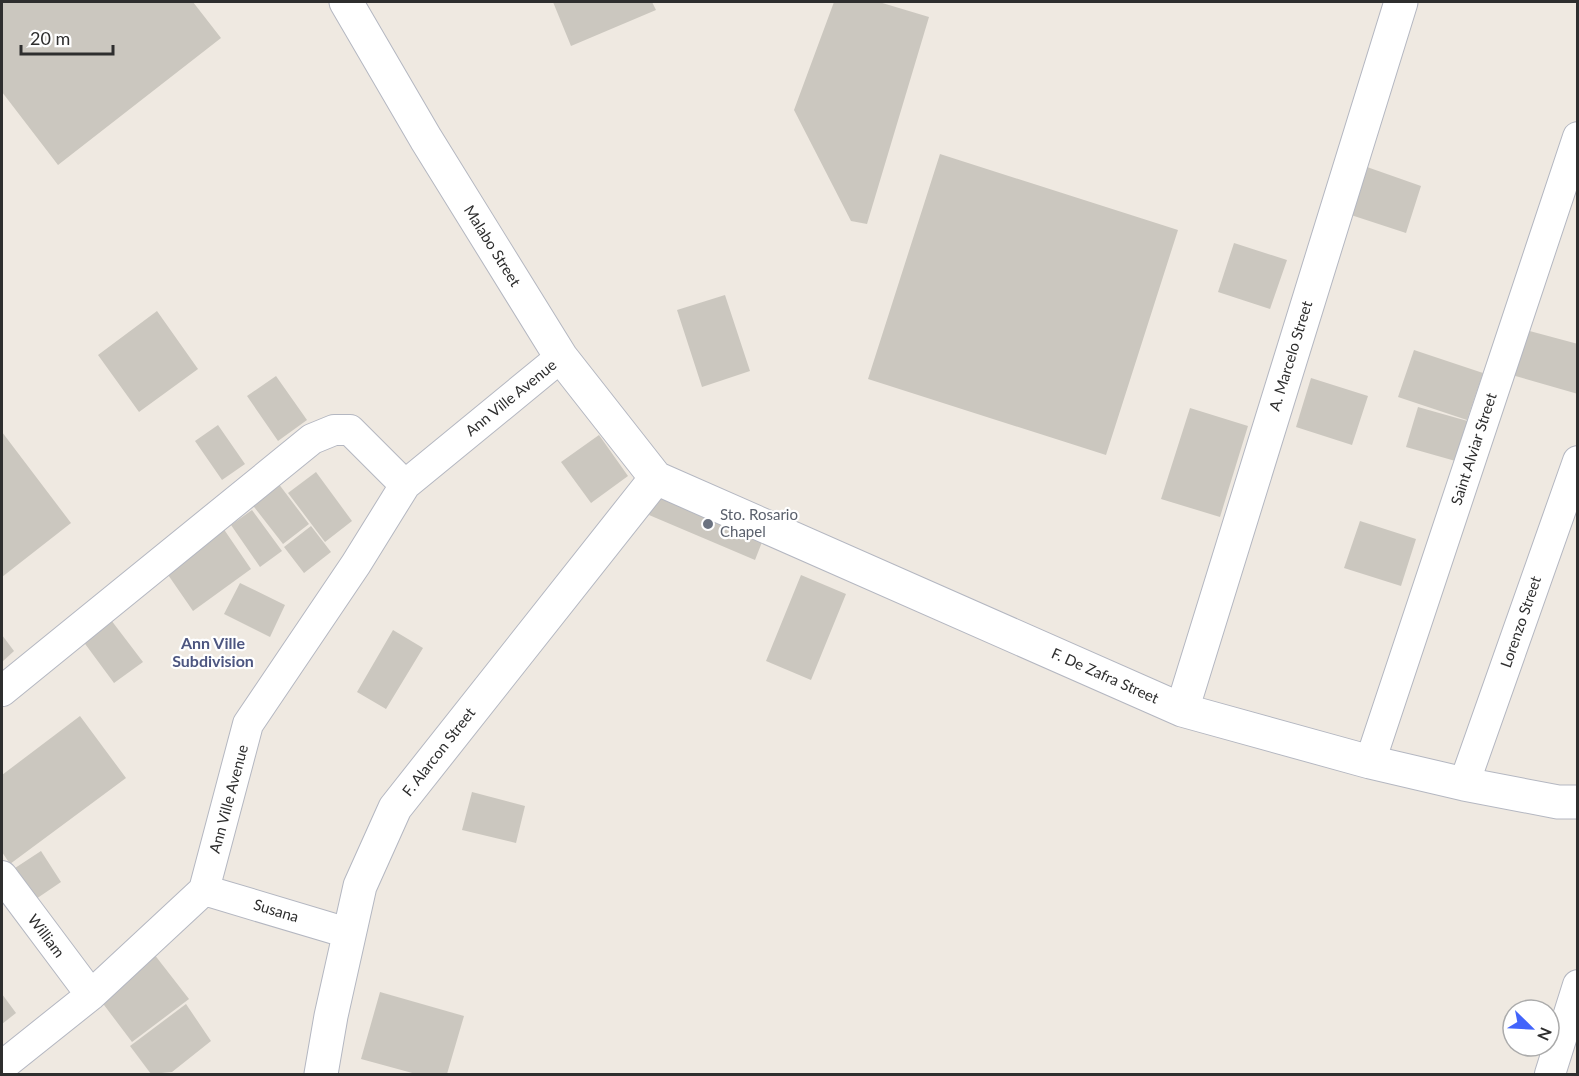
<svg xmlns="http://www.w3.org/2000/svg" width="1579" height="1076" viewBox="0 0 1579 1076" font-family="Lato,sans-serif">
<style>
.building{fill:#cbc7bf}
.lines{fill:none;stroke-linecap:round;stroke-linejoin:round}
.street-casing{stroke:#b4b7c1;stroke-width:32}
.secondary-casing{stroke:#b4b7c1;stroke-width:35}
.street{stroke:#fff;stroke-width:30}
.secondary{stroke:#fff;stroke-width:33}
.worship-dot{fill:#6b7280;stroke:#fff;stroke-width:2}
.labels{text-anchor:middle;stroke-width:4.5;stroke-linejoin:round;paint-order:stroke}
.street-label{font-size:15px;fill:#2e2e2e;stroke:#fff}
.worship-label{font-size:15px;fill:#5b616d;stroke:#fff;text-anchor:start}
.neighbourhood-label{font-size:16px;font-weight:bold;fill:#4d5680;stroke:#fff}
</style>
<rect width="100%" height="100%" fill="#efe9e1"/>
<path class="building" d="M2,2h191l28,36 -163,127 -56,-73z
M553,2h99l4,8 -85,36z
M834,2h45l50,15 -62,207 -16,-3 -57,-111z
M940,154l238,76 -72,225 -238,-76z
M1367,167l54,19 -15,47 -55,-18z
M1234,243l53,17 -17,49 -52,-17z
M725,295l25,76 -48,16 -25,-77z
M157,311l41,58 -59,43 -41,-57z
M1518,328l60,16v50l-73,-21z
M1414,350l69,23 -16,47 -69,-23z
M276,376l31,44 -29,21 -31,-45z
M1311,378l57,18 -16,49 -56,-18z
M1418,407l53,15 -12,40 -53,-15z
M1190,408l58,18 -28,91 -59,-18z
M218,425l27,39 -23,16 -27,-39z
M2,432l69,91 -69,54z
M599,435l29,41 -37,27 -30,-41z
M316,472l36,49 -27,21 -37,-49z
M278,483l31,41 -26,20 -32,-41z
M661,487l105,45 -11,28 -106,-45z
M252,510l30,41 -22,16 -29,-42z
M1360,521l56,18 -15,47 -57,-18z
M311,526l20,26 -27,21 -20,-26z
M223,528l28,41 -58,42 -29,-42z
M801,575l45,19 -35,86 -45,-19z
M240,583l45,22 -15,32 -46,-23z
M108,616l35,46 -29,21 -34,-46z
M393,630l30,18 -37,61 -29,-17z
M2,635l12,16 -12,11z
M80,716l46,62 -116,86 -8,-12v-77z
M472,792l53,14 -9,37 -54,-13z
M41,851l20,31 -28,19 -21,-31z
M154,954l35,45 -57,43 -34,-45z
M380,992l84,24 -17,58h-31l-55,-15z
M2,994l14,19 -14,11z
M186,1004l25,37 -39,31 -21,2 -21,-28z"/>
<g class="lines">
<g class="street-casing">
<path id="street" d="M2,691l310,-252 22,-9h16l55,55
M1370,762l208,-625
M1464,784l114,-323
M2,876l89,119
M204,890l144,43
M2,1066l89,-71 113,-105 44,-166 108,-160 49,-79 156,-128
M1550,1074l28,-89"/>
</g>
<g class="secondary-casing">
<path id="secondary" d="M346,2l80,137 135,218 95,121 526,232 188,52 94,22 94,18h20
M1182,710l219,-708
M321,1074l10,-58 29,-130 35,-78 261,-330"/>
</g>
<use href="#street" class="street"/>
<use href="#secondary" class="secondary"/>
</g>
<circle class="worship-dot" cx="708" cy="524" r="6"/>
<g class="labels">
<g class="street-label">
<text transform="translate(492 246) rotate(58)" y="5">Malabo Street</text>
<text transform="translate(1291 356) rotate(-73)" y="5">A. Marcelo Street</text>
<text transform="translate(511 398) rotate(-39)" y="5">Ann Ville Avenue</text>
<text transform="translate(1474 449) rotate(-72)" y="5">Saint Alviar Street</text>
<text transform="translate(1521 622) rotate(-71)" y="5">Lorenzo Street</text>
<text transform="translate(1105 676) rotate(24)" y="5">F. De Zafra Street</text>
<text transform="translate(439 752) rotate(-52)" y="5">F. Alarcon Street</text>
<text transform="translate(229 799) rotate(-75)" y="5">Ann Ville Avenue</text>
<text transform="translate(276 911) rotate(17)" y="5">Susana</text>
<text transform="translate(46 936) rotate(53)" y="5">William</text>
</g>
<g class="worship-label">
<text x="720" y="520">Sto. Rosario<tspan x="720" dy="17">Chapel</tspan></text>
</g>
<g class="neighbourhood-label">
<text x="213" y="649">Ann Ville<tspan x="213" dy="18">Subdivision</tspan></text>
</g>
</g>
<rect width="1579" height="1076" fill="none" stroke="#2e2e2e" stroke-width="6"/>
<g transform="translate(1531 1028) rotate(114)"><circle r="28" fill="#ffffff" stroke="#ababab" stroke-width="1.5"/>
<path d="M0-4.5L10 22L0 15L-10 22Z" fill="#4264fb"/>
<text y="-9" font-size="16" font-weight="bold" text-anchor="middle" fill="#2e2e2e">N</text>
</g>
<path d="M21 45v9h92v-9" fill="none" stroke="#2e2e2e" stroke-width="3"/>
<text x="30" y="45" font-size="18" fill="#2e2e2e" stroke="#ffffff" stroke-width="4.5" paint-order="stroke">20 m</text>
</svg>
